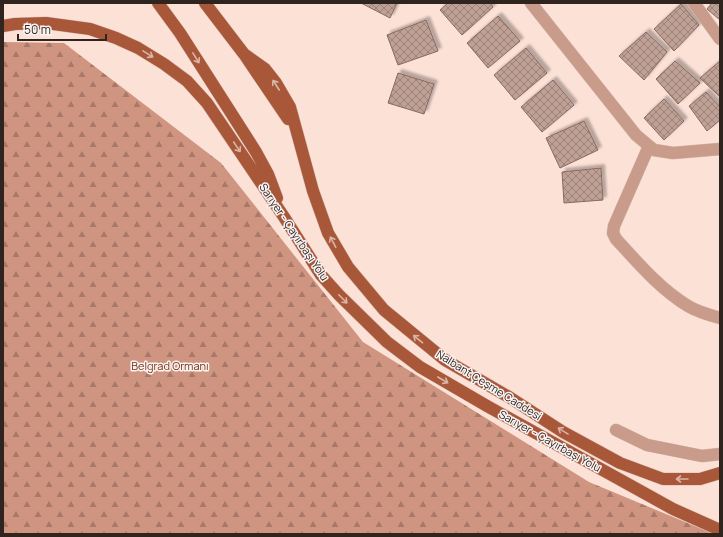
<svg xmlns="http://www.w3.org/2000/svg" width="723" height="537" viewBox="0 0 723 537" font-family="Manrope,sans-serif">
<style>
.forest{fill:url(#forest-firs)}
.building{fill:url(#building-cross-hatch);stroke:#876a60;filter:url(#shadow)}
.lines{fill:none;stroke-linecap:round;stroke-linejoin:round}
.minor-casing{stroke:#d7bfb6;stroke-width:13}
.major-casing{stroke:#d7bfb6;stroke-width:13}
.minor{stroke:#c99b8a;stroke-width:12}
.major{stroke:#a95739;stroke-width:12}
.oneway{stroke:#dab5a7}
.labels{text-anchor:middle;stroke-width:3;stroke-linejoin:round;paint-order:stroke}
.street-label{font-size:11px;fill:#30241f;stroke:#faf3f1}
.park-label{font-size:11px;fill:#752f13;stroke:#faf3f1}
</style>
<defs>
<pattern id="forest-firs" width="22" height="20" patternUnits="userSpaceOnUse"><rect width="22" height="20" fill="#cf9580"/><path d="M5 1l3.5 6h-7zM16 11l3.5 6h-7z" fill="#a87968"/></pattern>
<pattern id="building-cross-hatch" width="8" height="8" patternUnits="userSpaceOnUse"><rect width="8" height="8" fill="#bfa095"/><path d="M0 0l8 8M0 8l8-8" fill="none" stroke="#9c8279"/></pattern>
<filter id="shadow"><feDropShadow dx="3.5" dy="-3.5" stdDeviation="1" flood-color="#0004"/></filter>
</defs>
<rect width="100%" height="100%" fill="#fce1d7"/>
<path class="forest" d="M3,42l61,1 157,120 142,179 226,140 125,52h-711z"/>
<path class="building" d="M361,3h36l-7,15z
M448,3h42l3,4 -31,28 -22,-25z
M712,3h8v17l-13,-11z
M681,4l18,21 -25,26 -20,-22z
M498,16l22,25 -32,27 -21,-25z
M426,20l12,31 -40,14 -11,-30z
M646,32l21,20 -23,28 -25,-24z
M526,48l21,25 -32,27 -21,-25z
M675,61l25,22 -22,21 -22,-25z
M720,61v36l-20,-19z
M398,73l36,11 -10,30 -36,-11z
M553,80l21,25 -32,27 -21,-25z
M706,92l14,15v13l-13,11 -18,-25z
M664,99l20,22 -20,19 -20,-22z
M584,121l14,29 -38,18 -14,-30z
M601,168l2,32 -39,3 -2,-31z"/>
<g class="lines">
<g class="minor-casing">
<path id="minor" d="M531,3l105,132 18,15 19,3 47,-4
M694,3l26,36
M649,146l-35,80 -1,7 3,6c22,24 44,50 72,67 10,6 21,9 32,12
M616,430l31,15 55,11 18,-2"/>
</g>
<g class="major-casing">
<path id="major" d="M158,3l22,30 76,119 12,22 9,24
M205,3l39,51 44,65
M3,26l12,-2 31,-1 44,6 26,9 22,10 26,16 23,17 20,22 77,114 37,58 18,20 48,47 33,25 67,39 186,103 47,21
M244,54l21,15 11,14 14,24 23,84 15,42 20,34 36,43 61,50 64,37 54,35 57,31 43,16h37l20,-6"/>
</g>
<use href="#minor" class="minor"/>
<use href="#major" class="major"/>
</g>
<defs><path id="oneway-shaft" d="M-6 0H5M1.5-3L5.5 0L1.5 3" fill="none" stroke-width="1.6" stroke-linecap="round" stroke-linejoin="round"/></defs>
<g class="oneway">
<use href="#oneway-shaft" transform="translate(148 54) rotate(32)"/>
<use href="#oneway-shaft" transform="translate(196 58) rotate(58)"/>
<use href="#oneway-shaft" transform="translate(276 85) rotate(-123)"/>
<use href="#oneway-shaft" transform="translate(237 147) rotate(56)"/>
<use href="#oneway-shaft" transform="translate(333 242) rotate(-118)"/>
<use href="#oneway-shaft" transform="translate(343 299) rotate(45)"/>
<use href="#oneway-shaft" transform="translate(418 339) rotate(-141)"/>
<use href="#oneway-shaft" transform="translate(443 380) rotate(30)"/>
<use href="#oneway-shaft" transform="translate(563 431) rotate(-148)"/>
<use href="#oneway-shaft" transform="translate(682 479) rotate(180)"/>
</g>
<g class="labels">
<g class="street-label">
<text transform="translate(294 232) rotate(56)" y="4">Sarıyer - Çayırbaşı Yolu</text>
<text transform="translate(489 385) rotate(32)" y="4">Nalbant Çeşme Caddesi</text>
<text transform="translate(550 441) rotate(29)" y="4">Sarıyer - Çayırbaşı Yolu</text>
</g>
<g class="park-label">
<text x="170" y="370">Belgrad Ormanı</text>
</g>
</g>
<rect width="723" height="537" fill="none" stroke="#30241f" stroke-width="8"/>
<path d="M18 34v6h88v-6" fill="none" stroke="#30241f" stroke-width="2"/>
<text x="24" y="34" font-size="12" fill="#30241f" stroke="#faf3f1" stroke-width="3" paint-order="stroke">50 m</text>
</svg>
